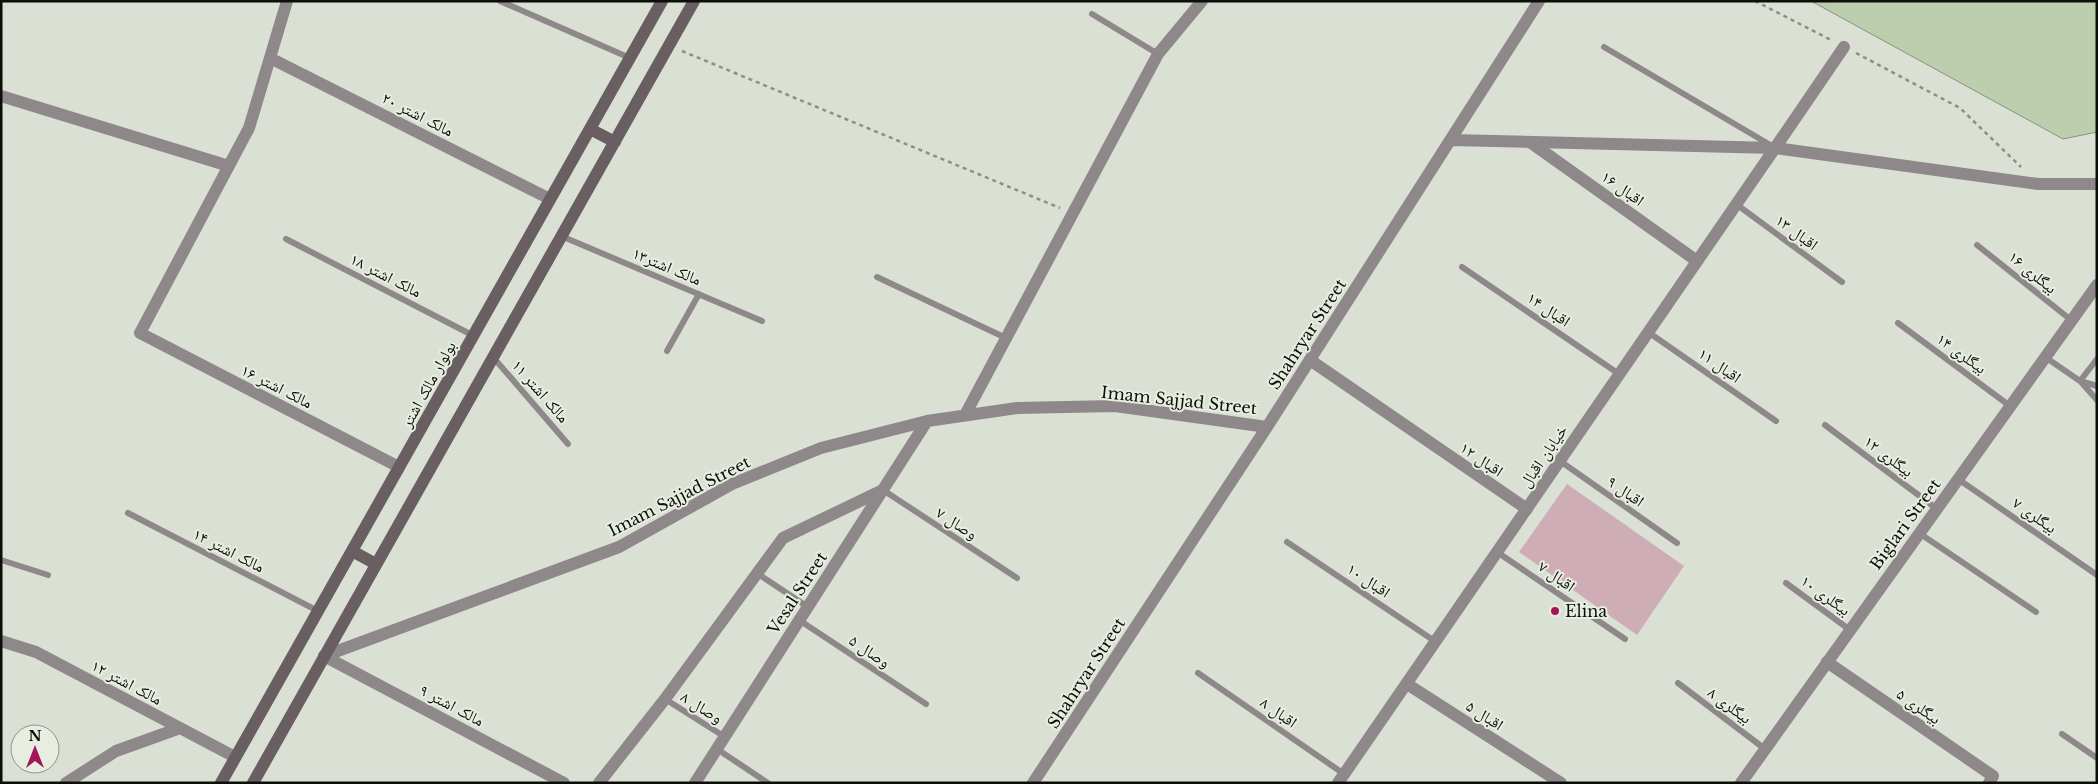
<svg xmlns="http://www.w3.org/2000/svg" width="2098" height="784" viewBox="0 0 2098 784" font-family="'Libre Baskerville','Noto Naskh Arabic',serif">
<style>
.green{fill:#ceadb6}
.water{fill:#bccead;stroke:#87947c}
.lines{fill:none;stroke-linecap:round;stroke-linejoin:round}
.path{stroke:#8b9086;stroke-width:2.5;stroke-dasharray:4 4;stroke-linecap:butt}
.service{stroke:#8f888a;stroke-width:6}
.minor{stroke:#8f888a;stroke-width:12}
.tertiary{stroke:#8f888a;stroke-width:12}
.secondary{stroke:#695f62;stroke-width:12}
.poi-dot{fill:#a31459;stroke:#e7eee1;stroke-width:2}
.labels{text-anchor:middle;stroke-width:4;stroke-linejoin:round;paint-order:stroke}
.street-label{font-size:16px;fill:#0b0e09;stroke:#e7eee1}
.poi-label{font-size:16px;fill:#0b0e09;stroke:#e7eee1;text-anchor:start}
</style>
<rect width="100%" height="100%" fill="#dae1d4"/>
<path class="green" d="M1567,484l117,82 -47,69 -118,-83z"/>
<path class="water" d="M1811,1h286v131l-34,7z"/>
<g class="lines">
<path class="path" d="M1755,1l76,39
M682,51l378,157
M1856,53l104,55 61,59"/>
<path class="service" d="M500,1l130,57
M1092,14l66,40
M1604,47l168,99
M1736,204l106,78
M561,236l201,85
M286,239l188,97
M1977,245l94,75
M1462,267l157,107
M877,277l129,61
M1898,323l112,83
M1648,332l128,89
M667,351l32,-57
M493,357l75,87
M2045,357l35,24 17,5
M2080,381l17,-22
M2081,382l16,18
M1825,425l112,84
M1560,461l117,82
M1958,479l139,96
M883,490l134,88
M128,513l190,98
M1919,533l117,79
M1287,542l149,100
M1497,552l128,87
M1,560l47,15
M758,574l50,33
M1786,583l64,47
M799,620l127,84
M1198,673l146,101
M1678,683l87,66
M665,699l60,38
M2062,734l35,24
M717,749l51,34"/>
<path class="minor" d="M287,1l-38,127 -109,205 259,134
M270,58l280,141
M1,96l228,70
M1530,142l167,119
M1775,148l69,-101
M1310,360l217,149
M965,415l193,-361 44,-53
M1,641l35,11 199,105
M324,656l240,127
M1827,662l166,114 -4,7
M1407,684l154,99
M66,783l50,-32 64,-23
M599,783l66,-84 118,-161 100,-48"/>
<path class="tertiary" d="M1451,140l324,8 263,36h59
M324,656l295,-109 113,-63 89,-36 106,-27 90,-13 98,-2 152,21
M695,783l232,-362
M1033,783l234,-356 272,-426
M1338,783l437,-635
M1741,783l356,-498"/>
<path class="secondary" d="M590,129l25,13
M352,551l24,13
M221,783l441,-782
M253,783l441,-782"/>
</g>
<circle class="poi-dot" cx="1555" cy="611" r="5"/>
<g class="labels">
<g class="street-label">
<text transform="translate(418 114) rotate(27)" y="6">مالک اشتر ۲۰</text>
<text transform="translate(1623 188) rotate(35)" y="6">اقبال ۱۶</text>
<text transform="translate(1797 232) rotate(36)" y="6">اقبال ۱۳</text>
<text transform="translate(667 266) rotate(23)" y="6">مالک اشتر۱۳</text>
<text transform="translate(2033 272) rotate(39)" y="6">بیگلری ۱۶</text>
<text transform="translate(386 275) rotate(27)" y="6">مالک اشتر ۱۸</text>
<text transform="translate(1549 309) rotate(34)" y="6">اقبال ۱۴</text>
<text transform="translate(1307 334) rotate(-57)" y="6">Shahryar Street</text>
<text transform="translate(1962 353) rotate(36)" y="6">بیگلری ۱۴</text>
<text transform="translate(1720 365) rotate(35)" y="6">اقبال ۱۱</text>
<text transform="translate(428 384) rotate(-61)" y="6">بولوار مالک اشتر</text>
<text transform="translate(277 386) rotate(27)" y="6">مالک اشتر ۱۶</text>
<text transform="translate(541 391) rotate(49)" y="6">مالک اشتر ۱۱</text>
<text transform="translate(1179 400) rotate(6)" y="6">Imam Sajjad Street</text>
<text transform="translate(1543 456) rotate(-56)" y="6">خیابان اقبال</text>
<text transform="translate(1889 456) rotate(37)" y="6">بیگلری ۱۲</text>
<text transform="translate(1482 459) rotate(34)" y="6">اقبال ۱۲</text>
<text transform="translate(1626 491) rotate(35)" y="6">اقبال ۹</text>
<text transform="translate(679 496) rotate(-27)" y="6">Imam Sajjad Street</text>
<text transform="translate(2035 515) rotate(35)" y="6">بیگلری ۷</text>
<text transform="translate(957 523) rotate(33)" y="6">وصال ۷</text>
<text transform="translate(1905 524) rotate(-54)" y="6">Biglari Street</text>
<text transform="translate(229 550) rotate(27)" y="6">مالک اشتر ۱۴</text>
<text transform="translate(1557 576) rotate(35)" y="6">اقبال ۷</text>
<text transform="translate(1369 580) rotate(34)" y="6">اقبال ۱۰</text>
<text transform="translate(797 593) rotate(-57)" y="6">Vesal Street</text>
<text transform="translate(1826 595) rotate(36)" y="6">بیگلری ۱۰</text>
<text transform="translate(870 651) rotate(34)" y="6">وصال ۵</text>
<text transform="translate(1086 673) rotate(-57)" y="6">Shahryar Street</text>
<text transform="translate(127 682) rotate(28)" y="6">مالک اشتر ۱۲</text>
<text transform="translate(452 705) rotate(28)" y="6">مالک اشتر ۹</text>
<text transform="translate(1730 705) rotate(37)" y="6">بیگلری ۸</text>
<text transform="translate(1919 706) rotate(35)" y="6">بیگلری ۵</text>
<text transform="translate(702 707) rotate(32)" y="6">وصال ۸</text>
<text transform="translate(1279 712) rotate(35)" y="6">اقبال ۸</text>
<text transform="translate(1485 715) rotate(33)" y="6">اقبال ۵</text>
</g>
<g class="poi-label">
<text x="1565" y="617">Elina</text>
</g>
</g>
<rect width="2098" height="784" fill="none" stroke="#0b0e09" stroke-width="5"/>
<g transform="translate(35 749)"><circle r="24" fill="#e7eee1" stroke="#8f948b"/>
<path d="M0-4L9 19L0 12L-9 19Z" fill="#a31459"/>
<text y="-8" font-size="14" font-weight="bold" text-anchor="middle" fill="#0b0e09">N</text>
</g>
</svg>
